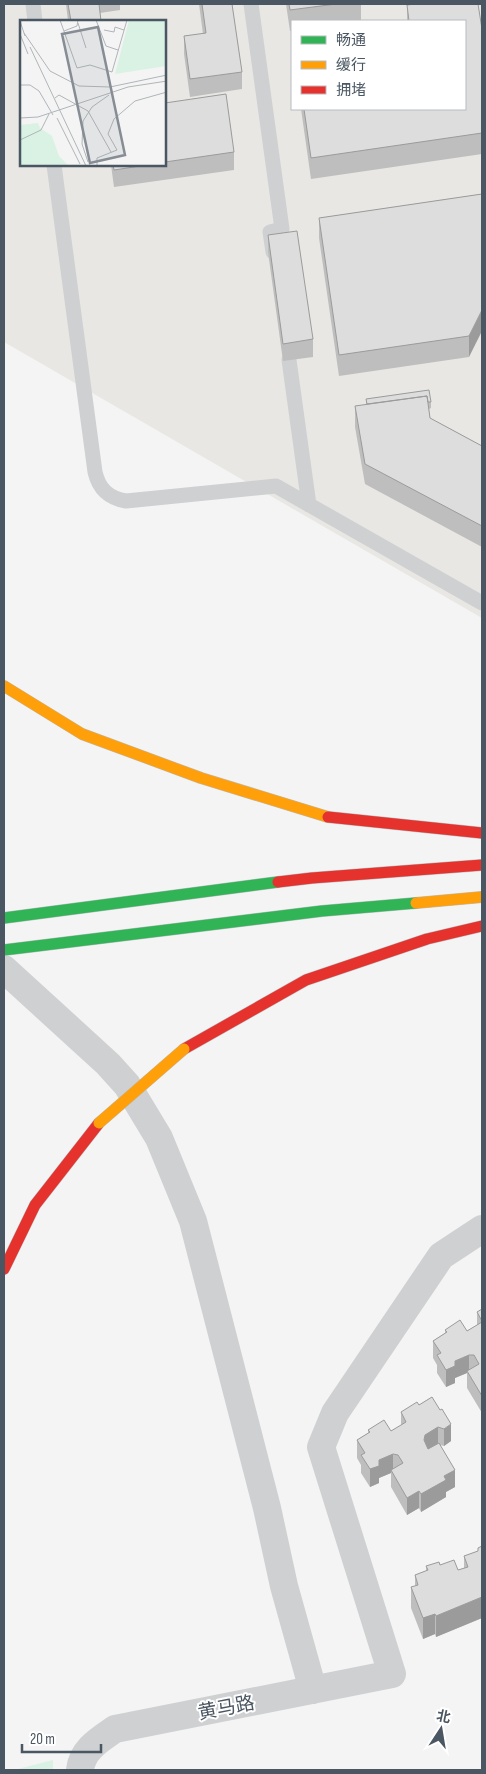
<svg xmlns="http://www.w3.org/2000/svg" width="486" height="1774" viewBox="0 0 486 1774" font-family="'Sofia Sans Condensed','Noto Sans SC',sans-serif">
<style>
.commercial{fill:#e8e7e3;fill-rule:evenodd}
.green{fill:#d9f2e3}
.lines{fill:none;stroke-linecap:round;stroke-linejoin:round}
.fast-casing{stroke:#b9bec3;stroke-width:12}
.slow-casing{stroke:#b9bec3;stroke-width:12}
.jam-casing{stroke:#b9bec3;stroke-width:12}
.lane{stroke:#ced0d2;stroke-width:15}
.street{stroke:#ced0d2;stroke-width:28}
.fast{stroke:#30b455;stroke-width:11}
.slow{stroke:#ff9f0a;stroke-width:11}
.jam{stroke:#e5322d;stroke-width:11}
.slow-bridge-casing{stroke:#b9bec3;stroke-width:12;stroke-linecap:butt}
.slow-bridge{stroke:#ff9f0a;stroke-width:11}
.wall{fill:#bebebf}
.shaded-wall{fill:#9b9b9b}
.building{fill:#ddddde;stroke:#9b9b9b}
.labels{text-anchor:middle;stroke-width:4;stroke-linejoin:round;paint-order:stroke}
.street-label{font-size:19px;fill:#4a5661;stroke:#fff}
.inset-road{fill:none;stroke:#b0b5b9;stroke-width:1}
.view{fill:#868d94;fill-opacity:0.15;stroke:#868d94;stroke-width:2.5}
.inset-edge{fill:none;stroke:#4a5661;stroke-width:2.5}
</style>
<rect width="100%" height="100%" fill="#f4f4f4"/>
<path class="commercial" d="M4,4h478v614l-478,-276zM21,21h144v144h-144zM292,21h173v88h-173z"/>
<path class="green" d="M53,1760v10h-39z"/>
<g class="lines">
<g class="fast-casing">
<path id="fast" d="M4,918l274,-36
M4,950l318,-39 94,-8"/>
</g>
<g class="slow-casing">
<path id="slow" d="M4,686l78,48 119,44 127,39
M416,903l66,-6"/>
</g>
<g class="jam-casing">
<path id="jam" d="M328,817l154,16
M278,882l34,-4 170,-13
M184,1049l122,-69 121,-41 55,-13
M4,1269l31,-64 64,-82"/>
</g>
<path class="lane" d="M33,4l2,17
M251,4l31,225 -12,3 3,20
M54,165l41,307c4,17 13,26 31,29l150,-15 206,117
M289,360l20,145"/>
<path class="street" d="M4,969l104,95 19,21 32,53 34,83 74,287 17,78 29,104
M80,1770c2,-20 19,-30 35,-41l277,-55 -71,-227 14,-34 106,-157 41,-27"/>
<use href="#fast" class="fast"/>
<use href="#slow" class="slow"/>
<use href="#jam" class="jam"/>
<g class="slow-bridge-casing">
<path id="slow-bridge" d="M99,1123l85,-74"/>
</g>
<use href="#slow-bridge" class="slow-bridge"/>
</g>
<path class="wall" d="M66,4h54v6l-20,3 1,8h-33z
M199,4h33l10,68v17l-52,8 -6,-43v-18l19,-2z
M286,4h75v17h-69v10h-2z
M415,4h63l4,25v125l-171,25 -10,-70h164v-88h-58v-16z
M165,103l69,49v18l-120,17 -3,-22h54z
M482,194l-13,163 -130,19 -20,-138v-20z
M268,235l45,104v18l-30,4 -15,-109z
M366,399l65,3v6l-2,1 1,9 52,28v101l-117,-63 -10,-57v-21l11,-1z
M482,1309v104l-15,-25v-15l-12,5v5l-9,4 -9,-14v-8l-4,-7v-17l12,-8v-3l22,1 10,-6v-13z
M432,1397l19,44 -7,5 -4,-1 15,42 -9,5v5l-25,15 -2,-4 -12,7 -16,-28v-14l-12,5v5l-9,4 -9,-14v-8l-4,-7v-18l11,-7v-3l23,1 10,-6v-13l18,-7z
M482,1546v72l-46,19 -1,-3 -12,5 -12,-31v-21l4,-1v-11l11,-4v-5l14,-1 18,5 6,-2v-12l14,-5v-3z"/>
<path class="shaded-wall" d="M482,310v21l-13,26v-21z
M469,1355v17l-2,-1v2l-12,5v5l-9,4v-17l9,-9z
M451,1424v17l-7,5v-17z
M438,1427v17l-13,9 -1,-13 1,-5z
M393,1454v18l-2,-2v3l-12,5v5l-9,4v-18l9,-9z
M455,1470v17l-9,5v5l-25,15v-18l23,-18z
M419,1491v17l-12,7v-17z
M482,1597v21l-46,19v-21z
M435,1614v20l-12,5v-21z"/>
<path class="building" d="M68,4h31l2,17h-30z
M202,4h30l10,68 -52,7 -6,-43 22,-3z
M289,4h47l-46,6z
M415,4h63l4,25v104l-171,25 -7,-49h161v-88h-56l-2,-16z
M226,94l8,58 -69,10v-59z
M113,165h34l-33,5z
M482,194v116l-13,26 -130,19 -20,-137z
M297,231l16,108 -30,5 -15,-109z
M429,390l2,12h-3l-1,-6 -60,8 -1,-5z
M427,396l3,22 52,28v80l-117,-62 -10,-58z
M482,1309v12l-5,-9z
M460,1320l7,11 15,-9v74l-15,-25 12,-7 -5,-9h-5l-14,6v5l-9,4 -9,-15 4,-2 -8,-12 14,-9 -2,-2z
M432,1397l8,13 2,-1 9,15 -7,5 -6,-2 -13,8 -1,5 4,9 11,-6 16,27 -11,6 2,4 -25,14 -2,-3 -12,7 -16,-28 12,-7 -5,-8 -5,-1 -14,6v6l-9,3 -9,-14 4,-2 -8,-13 13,-8 -2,-2 16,-10 7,11 15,-9 -5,-10 16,-10 2,3z
M482,1546v51l-46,19 -1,-2 -12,4 -12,-31 7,-2 -3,-10 13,-5 -2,-4 13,-4 1,3 14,-5 4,10 10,-3 -4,-11 14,-5v-3z"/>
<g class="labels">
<g class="street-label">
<text transform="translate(226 1707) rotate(-11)" y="7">黄马路</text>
</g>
</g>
<g transform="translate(20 20)">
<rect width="146" height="146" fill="#f4f4f4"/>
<path d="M109,0h37v46l-51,8zM18,103l2,5 12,8 7,20 10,10h-49v-41z" fill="#d9f2e3"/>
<path class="inset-road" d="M40,0l17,48 13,-3 22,7 15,-52M76,0l10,26 12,4M0,1l5,15M58,3l8,25M84,10l10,2 1,-5 9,3M44,11l13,-5 1,-6M4,13l26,38 29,15 31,1 57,-12M0,14l8,20M10,27l56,119M0,28v20M0,65h10l9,6 14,24M35,78l4,-3 29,16 23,41M0,98l18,-1 90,-30 39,-6M37,98l23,46M0,120l21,-10 8,-16M68,142l-6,-18 1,-23 9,-14 17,-12M77,146v-8l20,-8 -9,-16 6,-15 21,-18 32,-9"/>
<path class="view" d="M78,7l27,128 -35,8 -28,-129z"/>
<rect width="146" height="146" class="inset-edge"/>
</g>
<rect width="486" height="1774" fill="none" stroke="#4a5661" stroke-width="10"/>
<rect x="291" y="20" width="175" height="90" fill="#ffffff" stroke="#b7bbc0"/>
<rect x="301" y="36" width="25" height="8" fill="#30b455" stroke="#b7bbc0"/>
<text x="336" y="45" font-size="15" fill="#4a5661">畅通</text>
<rect x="301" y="61" width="25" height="8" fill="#ff9f0a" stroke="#b7bbc0"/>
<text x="336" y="70" font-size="15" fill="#4a5661">缓行</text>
<rect x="301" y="86" width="25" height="8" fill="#e5322d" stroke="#b7bbc0"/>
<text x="336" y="95" font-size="15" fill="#4a5661">拥堵</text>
<g transform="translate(441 1729) rotate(12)" stroke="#ffffff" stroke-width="4" paint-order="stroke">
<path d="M0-4L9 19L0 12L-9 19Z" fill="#4a5661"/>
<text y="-8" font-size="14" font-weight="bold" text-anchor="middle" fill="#4a5661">北</text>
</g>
<path d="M22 1744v8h79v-8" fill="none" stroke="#4a5661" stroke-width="2.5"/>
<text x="30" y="1744" font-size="15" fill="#4a5661" stroke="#ffffff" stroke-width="4" paint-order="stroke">20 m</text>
</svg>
